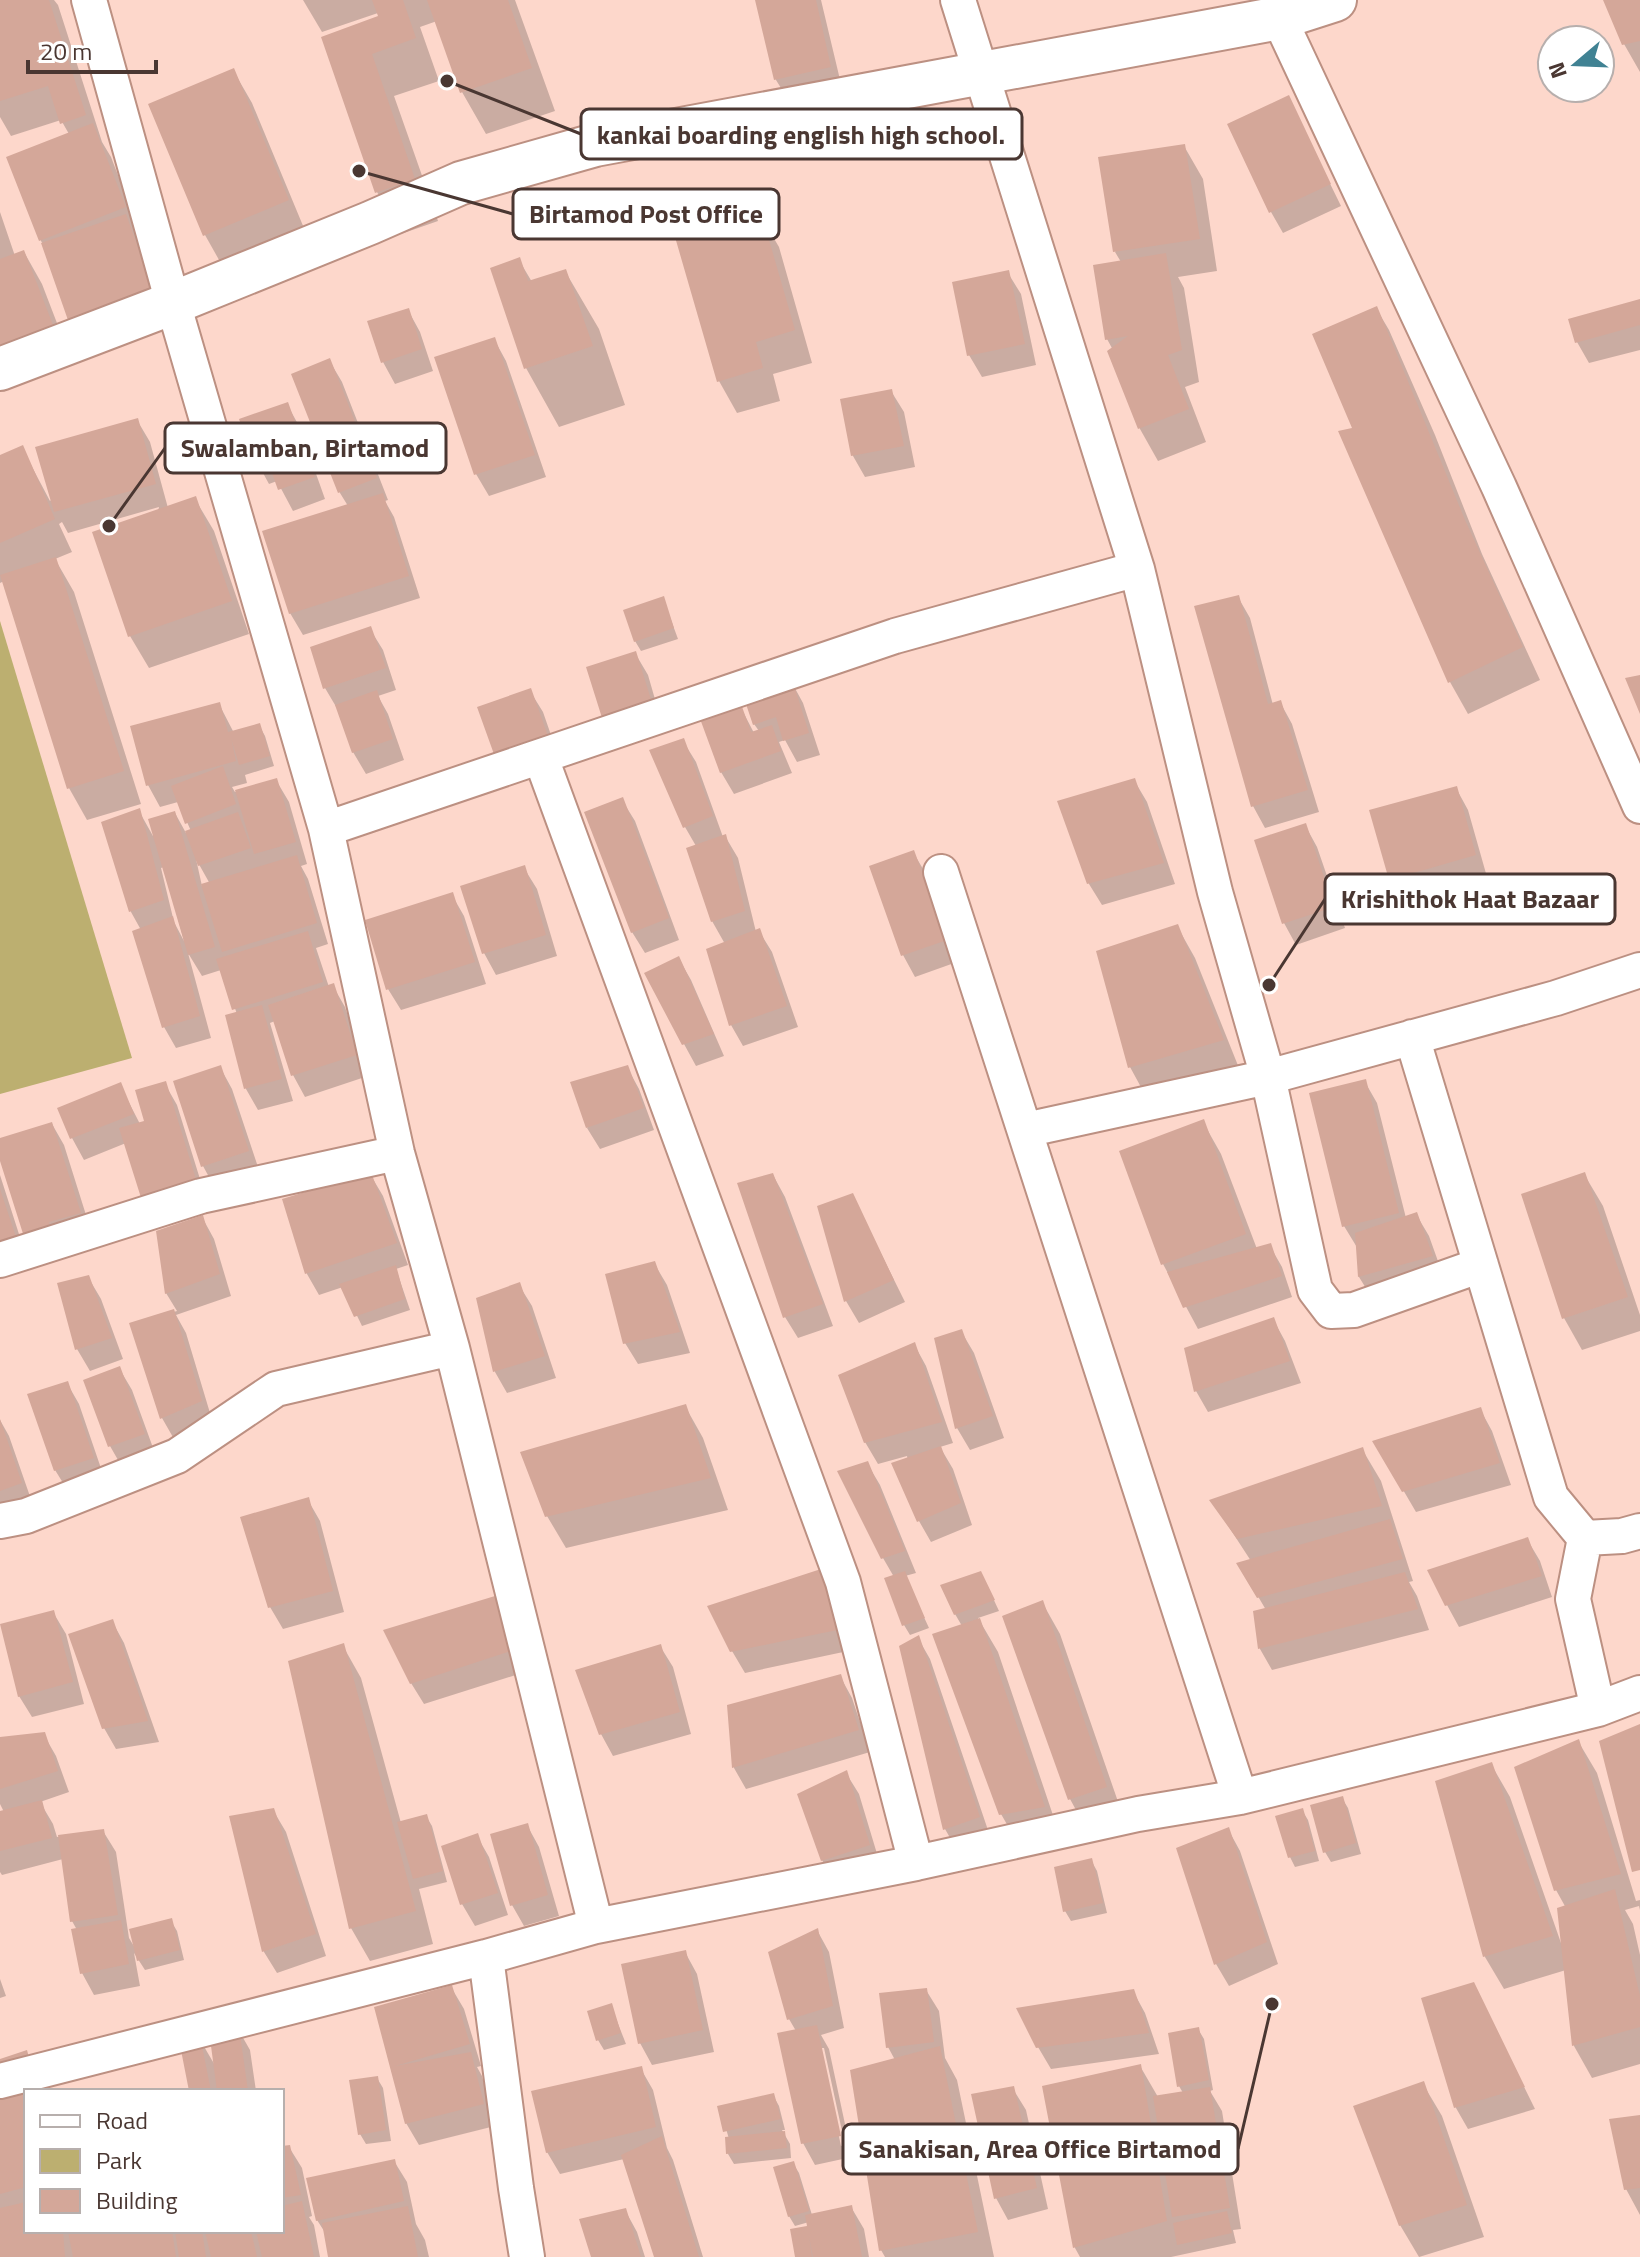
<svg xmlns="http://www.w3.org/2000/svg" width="1640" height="2257" viewBox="0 0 1640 2257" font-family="'Titillium Web',sans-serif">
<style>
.green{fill:#bcaf70}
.shadow{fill:#0003;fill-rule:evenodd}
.building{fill:#d4a799}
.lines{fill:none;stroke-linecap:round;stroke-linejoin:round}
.minor-casing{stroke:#bc9082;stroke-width:38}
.tertiary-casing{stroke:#bc9082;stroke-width:46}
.minor{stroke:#fff;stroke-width:34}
.tertiary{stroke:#fff;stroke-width:42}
.leader{fill:none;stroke:#4a3732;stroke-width:3}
.callout-dot{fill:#4a3732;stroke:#fff;stroke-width:3}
.callout{fill:#fff;stroke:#4a3732;stroke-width:3}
.callout-label{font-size:26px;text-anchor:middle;font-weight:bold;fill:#4a3732}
</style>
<rect width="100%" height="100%" fill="#fdd7cb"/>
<path class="green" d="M0,621l132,437 -132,36z"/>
<path class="shadow" d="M0,0h54l4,5 44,137 9,15 32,83 21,74 -119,-67 -4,-6 -32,-83 60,-24 -8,-14 -50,16 -11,-19z
M303,0h212l40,111 -69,23 -24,-42 -25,-71 -17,6 19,54 -45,15 44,125 -37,13 -24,-42 -54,-154 57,-20 -2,-5 -56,19z
M757,0h64l21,88 -53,13 -13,-21z
M1605,0h35v72l-16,-28z
M233,70l19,33 54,130 -83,34 -18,-32z
M1288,98l53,108 -58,27 -12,-21z
M1184,146l19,33 14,92 -39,6 6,11 15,94 -14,5 21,55 -48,19 -18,-32 -30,-77 3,-2 -6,-11 14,-77 -6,-10z
M0,212l15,44 9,-4 18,32 28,73 -70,27z
M760,215l19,32 33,116 -39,11 7,27 -43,12 -18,-32z
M519,260l13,22 33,-11 34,58 26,76 -66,22 -33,-59z
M1008,273l13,21 15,71 -54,12 -13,-22z
M1640,301v49l-51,13 -12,-21z
M1376,308l13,22 46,105 47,119 58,126 -72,34 -18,-32 -96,-252z
M408,310l12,22 13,39 -38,13 -12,-22z
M494,339l12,22 40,116 -57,19 -13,-22z
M329,360l13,22 46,118 -3,1 9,16 26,81 -117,37 -13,-22 58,-107 -8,-13 -46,-118z
M891,391l13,21 11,55 -50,10 -12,-21 -11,-55z
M287,404l12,22 26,73 -32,12 -16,-30 -8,3 -12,-22z
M137,420l13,22 18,66 27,-9 19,32 35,103 -100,34 -19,-32 29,-129 -91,26 -6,-11 -3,2 13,28 -17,7 19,33 67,212 -54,16 -18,-32 -65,-207 -4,2v-125l22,-10 28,53z
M1238,597l12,21 23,87 7,-3 12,22 27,88 -54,16 -12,-22z
M663,598l15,41 -37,12 -6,-10z
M370,629l13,21 13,40 -18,6 10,18 16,46 -38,14 -13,-22 -15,-42 -13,-22z
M635,653l13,22 15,52 -46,15z
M791,681l12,22 17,52 -23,7 -12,-22 -6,2 13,31 -58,21 -13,-22 18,-68 15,29 5,-2 -5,-7z
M530,691l13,21 17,49 -51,17z
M219,704l15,29 25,-8 6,11 9,30 -29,9 2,8 -15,4 3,5 41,-12 13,22 18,62 -6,2 7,13 20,65 -12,4 13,39 4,-1 12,21 23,69 -63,21 -12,-22 -18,-54 -5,2 23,78 -35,9 -12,-21 -19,-72 10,-3 -16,-44 -19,6 -14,-23 23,85 -35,10 -12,-21 -23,-97 -10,-18 -28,-89 36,-12 14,25 22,-23 11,20 5,-2 -13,-29 -18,5 -12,-22zM196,859l14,25 -8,2zM164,867l20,74 -10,-19 -13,-54z
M683,741l13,21 27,75 2,-1 13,22 18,74 3,-1 13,21 26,75 -55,19 -12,-21 -6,-81 -13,-23 -16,-75 -11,-19z
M1134,780l13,22 28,82 -73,21 -13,-21 -29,-81z
M1456,788l12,22 19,67 -84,23 -12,-21z
M622,800l13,21 44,119 -34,13 -13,-21z
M1305,825l12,22 28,81 -49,17 -12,-22z
M913,852l13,22 31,88 -42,15 -12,-22z
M524,868l13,21 20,67 -61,19 -12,-22z
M452,895l12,21 22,68 -85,26 -13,-21z
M1177,926l18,32 46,115 -93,27 -18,-33 -32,-115z
M679,959l12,21 33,76 -28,10 -12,-22z
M220,1067l12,22 28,84 -45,15 -12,-22 -27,-84z
M627,1067l12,22 15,41 -54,19 -13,-21z
M1365,1082l12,21 29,115 10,-4 13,22 15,42 -72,20 -13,-21 -1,-28 -14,-23z
M165,1084l12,21 32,103 -83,-65 -42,17 -12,-22 -12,-29 60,-24 20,39 7,-2z
M1203,1122l18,32 36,95 13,-3 12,21 10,30 -94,32 -35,-65z
M52,1124l12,21 28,89 -32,10 -60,-89v-15z
M370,1174l13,22 25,69 -12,4 14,41 -48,16 -19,-39 -24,8 -12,-21 -23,-74z
M1584,1174l19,32 37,109v16l-58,19 -18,-32z
M0,1175l27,84 -27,8z
M773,1175l12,22 48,129 -35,12 -13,-21z
M852,1195l53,107 -46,21 -13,-22 -26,-93z
M202,1217l12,22 17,57 -55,19 10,18 27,90 -39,16 -12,-21 -30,-94 45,-13 -11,-18z
M654,1263l13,22 23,68 -52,11 -13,-21z
M88,1277l13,22 22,60 -33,12 -13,-22 -18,-64z
M519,1285l13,21 24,72 -49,15 -12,-21 -17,-73z
M1273,1319l12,22 16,42 -93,29 -12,-21z
M961,1331l13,22 30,85 -34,12 -13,-22 -21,-88z
M914,1344l12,22 27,77 -13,4 13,22 19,56 -41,17 -12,-21 -12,-65 -29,8 -13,-22z
M119,1368l13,22 24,66 -34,11 -12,-21z
M67,1383l12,21 26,76 -37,11 -13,-21z
M685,1406l18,32 25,72 -162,38 -19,-32z
M1480,1409l12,22 19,54 -95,27 -41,-70z
M0,1420l9,16 24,69 -33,11z
M1362,1449l19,32 32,100 -4,1 8,14 12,34 -157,40 -12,-21 -5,-37 11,-2 -27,-46 12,-3 -39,-60z
M867,1463l13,22 36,88 -11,3 24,52 -19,7 -6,-10 -10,-48 -11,-19z
M308,1500l12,21 24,91 -61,17 -13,-22z
M1527,1539l13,22 12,36 -93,30 -12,-22z
M820,1571l12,22 16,58 -103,22 -13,-22z
M986,1583l13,28 -21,7 20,34 63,187 -41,8 -19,-33 -39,-188 -7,-12z
M494,1598l12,22 16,53 -98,31 -13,-21z
M1042,1602l18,32 64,185 -36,13 -18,-33 -66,-181z
M53,1612l13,22 18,70 -52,13 -13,-21z
M112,1621l12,22 35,99 -43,7 -12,-21z
M918,1638l12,21 61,180 -34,11 -12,-21z
M343,1646l18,32 40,145 25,-7 6,10 15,56 -28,7 14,55 -63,17 -19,-33 -61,-266z
M660,1646l13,21 18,67 -78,22 -12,-22z
M840,1676l12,22 18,54 -124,37 -12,-21 -4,-62z
M44,1735l12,21 13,36 -29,10 13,22 4,13 46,-6 13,21 13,86 6,10 36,-27 6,10 7,29 -39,10 -11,-17 6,33 -46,9 -12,-22 -5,-43 -5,-9 -9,-62 -61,16 -2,-3v-59l4,-1 -4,-8v-65z
M1578,1741l19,32 39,128 4,-1v10l-1,-4 -14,4 8,14 7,31v109l-48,14 -18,-32 -8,-76 -62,19 -19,-32 -47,-174 53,-19 19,33 51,146 5,-35 -10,-18z
M846,1773l13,21 22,73 -46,15 -13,-22z
M1342,1798l6,10 13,46 -30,8 -6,-10z
M273,1810l13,22 40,124 -49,17 -13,-21 -32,-134z
M1302,1810l6,10 11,41 -24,6 -5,-10z
M527,1825l12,22 20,69 -35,10 -12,-21z
M1228,1829l12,22 38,113 -49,22 -13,-22 -38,-115z
M477,1836l12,21 19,58 -33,11 -13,-22 -19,-57z
M1091,1860l6,11 10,42 -36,8 -6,-10z
M817,1930l12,22 15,76 -23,7 8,14 23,108 -37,8 -12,-22 -7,-112 -7,-12 -19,-65zM820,2048h4l21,97 -4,1z
M685,1952l12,22 17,78 -62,13 -12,-22z
M0,1979l6,17 -6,2z
M1473,1984l62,125 -67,20 -12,-21 -33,-109z
M451,1987l13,22 17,57 -4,1 5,9 13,50 -76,19 -13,-22 -30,-114z
M926,1990l13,21 6,47 12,22 37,177h-109l-4,-7 14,-190 -7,-13z
M1133,1991l12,22 14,41 -108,15 -13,-22z
M611,2006l15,38 -22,6 -6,-10z
M238,2029l12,21 6,41h-65l8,-53 17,29z
M1198,2029l6,10 9,51 -3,1 12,20 19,118 -8,1 3,13 -65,14h-91l-5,-9 -31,-161 96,-21 18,31 25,-4 -4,-7z
M0,2061l44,23 2,7h-20v140h256v-83l7,-1 13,21 10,48 -3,1 5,8 6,32h-320z
M641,2069l12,21 14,58 6,12 30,97h-47l-32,-98 -64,15 -13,-22z
M377,2078l6,10 8,53 -25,3 -6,-10z
M1423,2084l19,32 42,121 -65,20 -19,-32z
M1013,2089l13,21 22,99 -40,11 -12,-22z
M773,2095l6,11 6,24h-3l8,14 1,14 -57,6 -6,-10 1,-15 -9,-31z
M1640,2117v98l-14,-26z
M394,2161l13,21 9,42 9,16 4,17h-99l-4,-23 -9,-14z
M793,2163l6,10 13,42 39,-8 13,22 5,28h-72l8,-28 6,10 -2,-17 -14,4 -6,-10z
M625,2210l12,22 8,25h-52z"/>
<path class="building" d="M0,0h49l37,115 -26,9 -12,-38 -48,15z
M372,0h31l13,38 -44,16 43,125 -40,14 -54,-156 57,-21z
M427,0h81l24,68 -72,25z
M755,0h61l15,67 -57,13z
M1603,0h37v41l-18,4z
M234,68l55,132 -86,36 -55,-132z
M1289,95l42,89 -62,29 -42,-89z
M93,123l33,84 -87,34 -33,-84z
M1185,144l15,95 -87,13 -15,-95z
M761,212l34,118 -39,12 7,26 -46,14 -42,-145z
M126,214l28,78 -85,31 -28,-80z
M24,250l29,75 -53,20v-86z
M1166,253l16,97 -14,5 21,54 -51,20 -31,-78 21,-15 -23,4 -12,-75z
M520,257l8,24 38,-12 27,77 -69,23 -34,-101z
M1009,270l16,74 -58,12 -15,-74z
M1640,299v26l-65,18 -7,-24z
M1377,306l88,214 58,127 -75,36 -110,-252 14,-3 -40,-94z
M409,308l13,41 -41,14 -14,-42z
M495,337l40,118 -61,20 -40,-118z
M330,358l47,120 -39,15 -47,-119z
M892,389l12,57 -53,10 -11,-57z
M288,402l27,75 -37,13 -11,-31 -12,4 -16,-44z
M138,418l18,66 -102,28 -19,-65z
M23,445l32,74 -55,24v-88z
M383,493l26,83 -120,38 -27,-83z
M196,496l36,105 -104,36 -36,-105z
M56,557l68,214 -57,18 -67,-214z
M1239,595l29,109 13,-4 27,90 -57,17 -57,-201z
M664,596l10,32 -40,14 -11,-32z
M371,626l15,42 -63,21 -13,-42z
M636,651l17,55 -50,15 -17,-54z
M1640,675v39l-15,-36z
M792,679l17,54 -26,8 -7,-24 -23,8 -10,-30z
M531,688l18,51 -54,18 -18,-50z
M377,690l16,49 -41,14 -17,-48z
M740,701l11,31 21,-7 9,26 -61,22 -21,-57z
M220,702l8,30 32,-9 10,33 -31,9 -8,-27 5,23 -90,25 -16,-60z
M684,738l29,78 -30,12 -34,-78z
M223,766l13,38 -51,20 -14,-38z
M277,778l19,64 -42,12 -19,-64z
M1135,778l29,85 -77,21 -30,-83z
M1457,786l19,69 -87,25 -20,-70z
M623,797l46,121 -38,15 -47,-121z
M140,808l24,92 -35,12 -28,-90z
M175,811l40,136 -27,8 -40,-136z
M238,812l13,36 -53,18 -13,-35z
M1306,823l28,84 -52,17 -28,-84z
M726,834l19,77 -34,11 -25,-74z
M914,850l33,90 -46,16 -32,-90z
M297,855l20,68 -95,29 -21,-68z
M525,865l21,70 -64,19 -22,-68z
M453,892l22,70 -89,28 -21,-70z
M173,916l27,100 -38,12 -30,-97z
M1178,924l46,116 -96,28 -32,-117z
M760,928l27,78 -58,20 -23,-77z
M308,931l15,51 -91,28 -16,-51z
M679,956l35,78 -32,11 -38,-72z
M334,983l23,72 -66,21 -23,-71z
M262,1005l20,74 -38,10 -19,-74z
M221,1065l28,86 -48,16 -28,-86z
M628,1065l16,43 -58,20 -16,-46z
M1366,1079l33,134 -57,14 -33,-134z
M166,1081l32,105 -55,18 -24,-76 25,-7 -9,-31z
M121,1082l13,32 -64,25 -13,-31z
M1204,1119l42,115 -85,31 -42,-114z
M52,1122l29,91 -32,9 2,10 -26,8 -25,-79v-23z
M371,1172l26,71 -92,31 -23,-75z
M1585,1172l43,125 -66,22 -41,-125z
M773,1173l50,131 -40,14 -46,-135z
M0,1189l16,48 -16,5z
M853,1193l41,87 -50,22 -27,-96z
M1417,1212l16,44 -75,21 -3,-44z
M203,1215l17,59 -55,20 -9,-63z
M1271,1243l11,33 -99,32 -16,-36z
M655,1261l25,71 -57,12 -18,-70z
M396,1265l9,34 -51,18 -15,-33z
M89,1275l23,63 -37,12 -18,-67z
M520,1282l25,74 -52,16 -17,-74z
M174,1309l28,92 -42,18 -31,-96z
M1274,1317l16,44 -96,31 -10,-44z
M962,1329l31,87 -38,13 -21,-91z
M915,1342l27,80 -78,21 -26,-68z
M120,1366l25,68 -37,13 -25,-67z
M68,1381l26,77 -40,13 -27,-77z
M686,1404l25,74 -166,39 -25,-65z
M1481,1407l19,56 -98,29 -30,-51z
M0,1419l22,64 -22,8z
M941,1446l20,57 -44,19 -26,-59z
M1363,1447l19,59 -145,33 -28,-39z
M868,1461l37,90 -24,8 -44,-88z
M309,1497l24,94 -65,17 -28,-91z
M1390,1519l13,40 -146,39 -21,-35z
M1528,1537l14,39 -97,30 -18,-36z
M821,1569l16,61 -107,22 -23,-46z
M905,1571l20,47 -23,8 -18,-48z
M981,1571l14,29 -41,15 -14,-30z
M1405,1572l13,37 -160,40 -5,-38z
M495,1596l16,55 -101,33 -27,-54z
M1043,1600l64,187 -39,13 -66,-184z
M54,1610l19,72 -55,15 -18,-73z
M980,1618l65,189 -46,8 -67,-181z
M113,1619l35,102 -46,8 -34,-95z
M919,1635l61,182 -37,13 -44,-184z
M344,1643l72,268 -67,18 -61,-268z
M661,1644l19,68 -81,23 -24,-65z
M841,1674l18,56 -127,38 -5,-63z
M1640,1724v146l-8,2 -33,-131z
M45,1732l13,39 -58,18v-52z
M1579,1739l42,135 -67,17 -40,-124z
M1492,1762l61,174 -70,21 -48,-176z
M847,1770l23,75 -49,16 -24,-67z
M1343,1796l13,47 -33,10 -13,-48z
M42,1800l10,38 -52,13v-40z
M274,1808l42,126 -54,18 -33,-136z
M1303,1808l12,43 -27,7 -13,-42z
M427,1814l16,57 -30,8 -16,-57z
M528,1823l20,72 -38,11 -20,-72z
M1229,1827l38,115 -53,23 -38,-117z
M104,1829l14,86 -48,7 -12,-87z
M478,1833l20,60 -38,12 -19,-59z
M1092,1858l11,45 -40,9 -9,-45z
M1615,1889l25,107v31l-68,19 -15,-138z
M172,1918l8,32 -43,11 -8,-32z
M121,1920l8,44 -49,10 -9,-45z
M818,1928l15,78 -46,14 -19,-68z
M686,1950l17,80 -65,14 -17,-80z
M1474,1982l51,105 -71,21 -33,-110z
M452,1985l18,59 -75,22 76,-14 13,52 -79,20 -31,-117z
M927,1988l7,54 -48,6 -7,-55z
M1134,1989l15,44 -113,15 -20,-40z
M612,2003l9,30 -25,8 -9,-30z
M817,2025l24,111 -40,8 -24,-111z
M239,2027l9,64h-31l-8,-60z
M1199,2027l10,53 -32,7 -9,-54z
M200,2036l11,55h-22l-10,-51z
M940,2046l38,186 -99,19 -29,-181z
M27,2050l11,41h-12v96l-26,7v-135z
M1141,2064l26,157 -94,27 -31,-162z
M642,2066l14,61 -110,26 -15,-62z
M378,2076l8,54 -28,5 -9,-55z
M1424,2081l43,124 -68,21 -46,-120z
M1014,2086l23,102 -43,11 -23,-105z
M1210,2087l20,121 -58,9 -19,-121z
M774,2093l7,26 -58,13 -6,-26z
M1640,2115v73l-16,2 -15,-71z
M785,2131l2,17 -61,6 -1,-17z
M662,2136l37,121h-45l-33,-102z
M290,2145l11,50 -19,3v-52z
M395,2159l9,42 -88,20 -10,-43z
M794,2161l15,50 -21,6 -15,-50z
M302,2201l12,56h-52l-6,-26h26v-25z
M26,2202v29h37l2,26h-65v-49z
M852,2205l10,52h-49l-4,-21 3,21h-17l-5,-28 17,-3 -2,-11z
M408,2206l10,51h-90l-6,-34z
M626,2208l15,49h-50l-12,-38z
M1227,2211l5,22 -55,12 -4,-22z
M68,2231h104l4,26h-103z
M175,2231h27l4,26h-27z
M205,2231h46l6,26h-46z"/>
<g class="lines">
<g class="minor-casing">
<path id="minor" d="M89,0l84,303 153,526 71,324 55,195 144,578
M958,0l179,569 78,323 53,185 47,213 16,21 23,-1 127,-45
M1279,18l220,469 141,319
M541,758l302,824 73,281
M326,829l569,-193 242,-67
M941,872l299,925
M1412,1037l139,460 34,41 37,-2 18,-5
M1025,1130l243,-53 288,-79 84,-28
M0,1260l201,-64 196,-43
M0,1521l26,-5 151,-60 99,-67 176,-41
M1585,1538l-12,61 25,110
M486,1957l30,231 11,69
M0,2081l486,-124 110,-31 320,-63 222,-49 102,-17 358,-88 42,-16"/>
</g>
<g class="tertiary-casing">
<path id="tertiary" d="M0,369l173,-66 197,-80 91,-40 134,-38 684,-127 56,-18"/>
</g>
<use href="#minor" class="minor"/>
<use href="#tertiary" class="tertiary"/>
</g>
<path class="leader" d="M447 81L581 134M359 171L513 214M109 526L165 448M1269 985L1325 899M1272 2004L1238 2149"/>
<g class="callout-dot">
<circle cx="447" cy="81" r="8"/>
<circle cx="359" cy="171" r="8"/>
<circle cx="109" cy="526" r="8"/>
<circle cx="1269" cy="985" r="8"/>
<circle cx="1272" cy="2004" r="8"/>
</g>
<g class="callout">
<rect x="581" y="109" width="441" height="50" rx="8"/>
<rect x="513" y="189" width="266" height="50" rx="8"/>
<rect x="165" y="423" width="281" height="50" rx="8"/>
<rect x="1325" y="874" width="290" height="50" rx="8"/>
<rect x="843" y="2124" width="395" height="50" rx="8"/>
</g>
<g class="callout-label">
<text x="801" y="144">kankai boarding english high school.</text>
<text x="646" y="223">Birtamod Post Office</text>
<text x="305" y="457">Swalamban, Birtamod</text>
<text x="1470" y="908">Krishithok Haat Bazaar</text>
<text x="1040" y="2158">Sanakisan, Area Office Birtamod</text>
</g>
<rect x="24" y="2089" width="260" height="144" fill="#ffffff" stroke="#b7afad" stroke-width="2"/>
<rect x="40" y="2115" width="40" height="12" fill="#ffffff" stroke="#b7afad" stroke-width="2"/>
<text x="96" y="2129" font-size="24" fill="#4a3732">Road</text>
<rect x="40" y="2149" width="40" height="24" fill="#bcaf70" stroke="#b7afad" stroke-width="2"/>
<text x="96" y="2169" font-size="24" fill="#4a3732">Park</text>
<rect x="40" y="2189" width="40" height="24" fill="#d4a799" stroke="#b7afad" stroke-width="2"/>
<text x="96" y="2209" font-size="24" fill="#4a3732">Building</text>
<g transform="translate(1576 64) rotate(251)"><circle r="38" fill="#ffffff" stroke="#b7afad" stroke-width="2"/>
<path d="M0-6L14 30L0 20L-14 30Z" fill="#408293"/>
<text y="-12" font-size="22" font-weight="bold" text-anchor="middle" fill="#4a3732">N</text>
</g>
<path d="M28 60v12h128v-12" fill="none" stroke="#4a3732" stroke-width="4"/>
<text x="40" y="60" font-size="24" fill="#4a3732" stroke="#ffffff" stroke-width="6" paint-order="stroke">20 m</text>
</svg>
